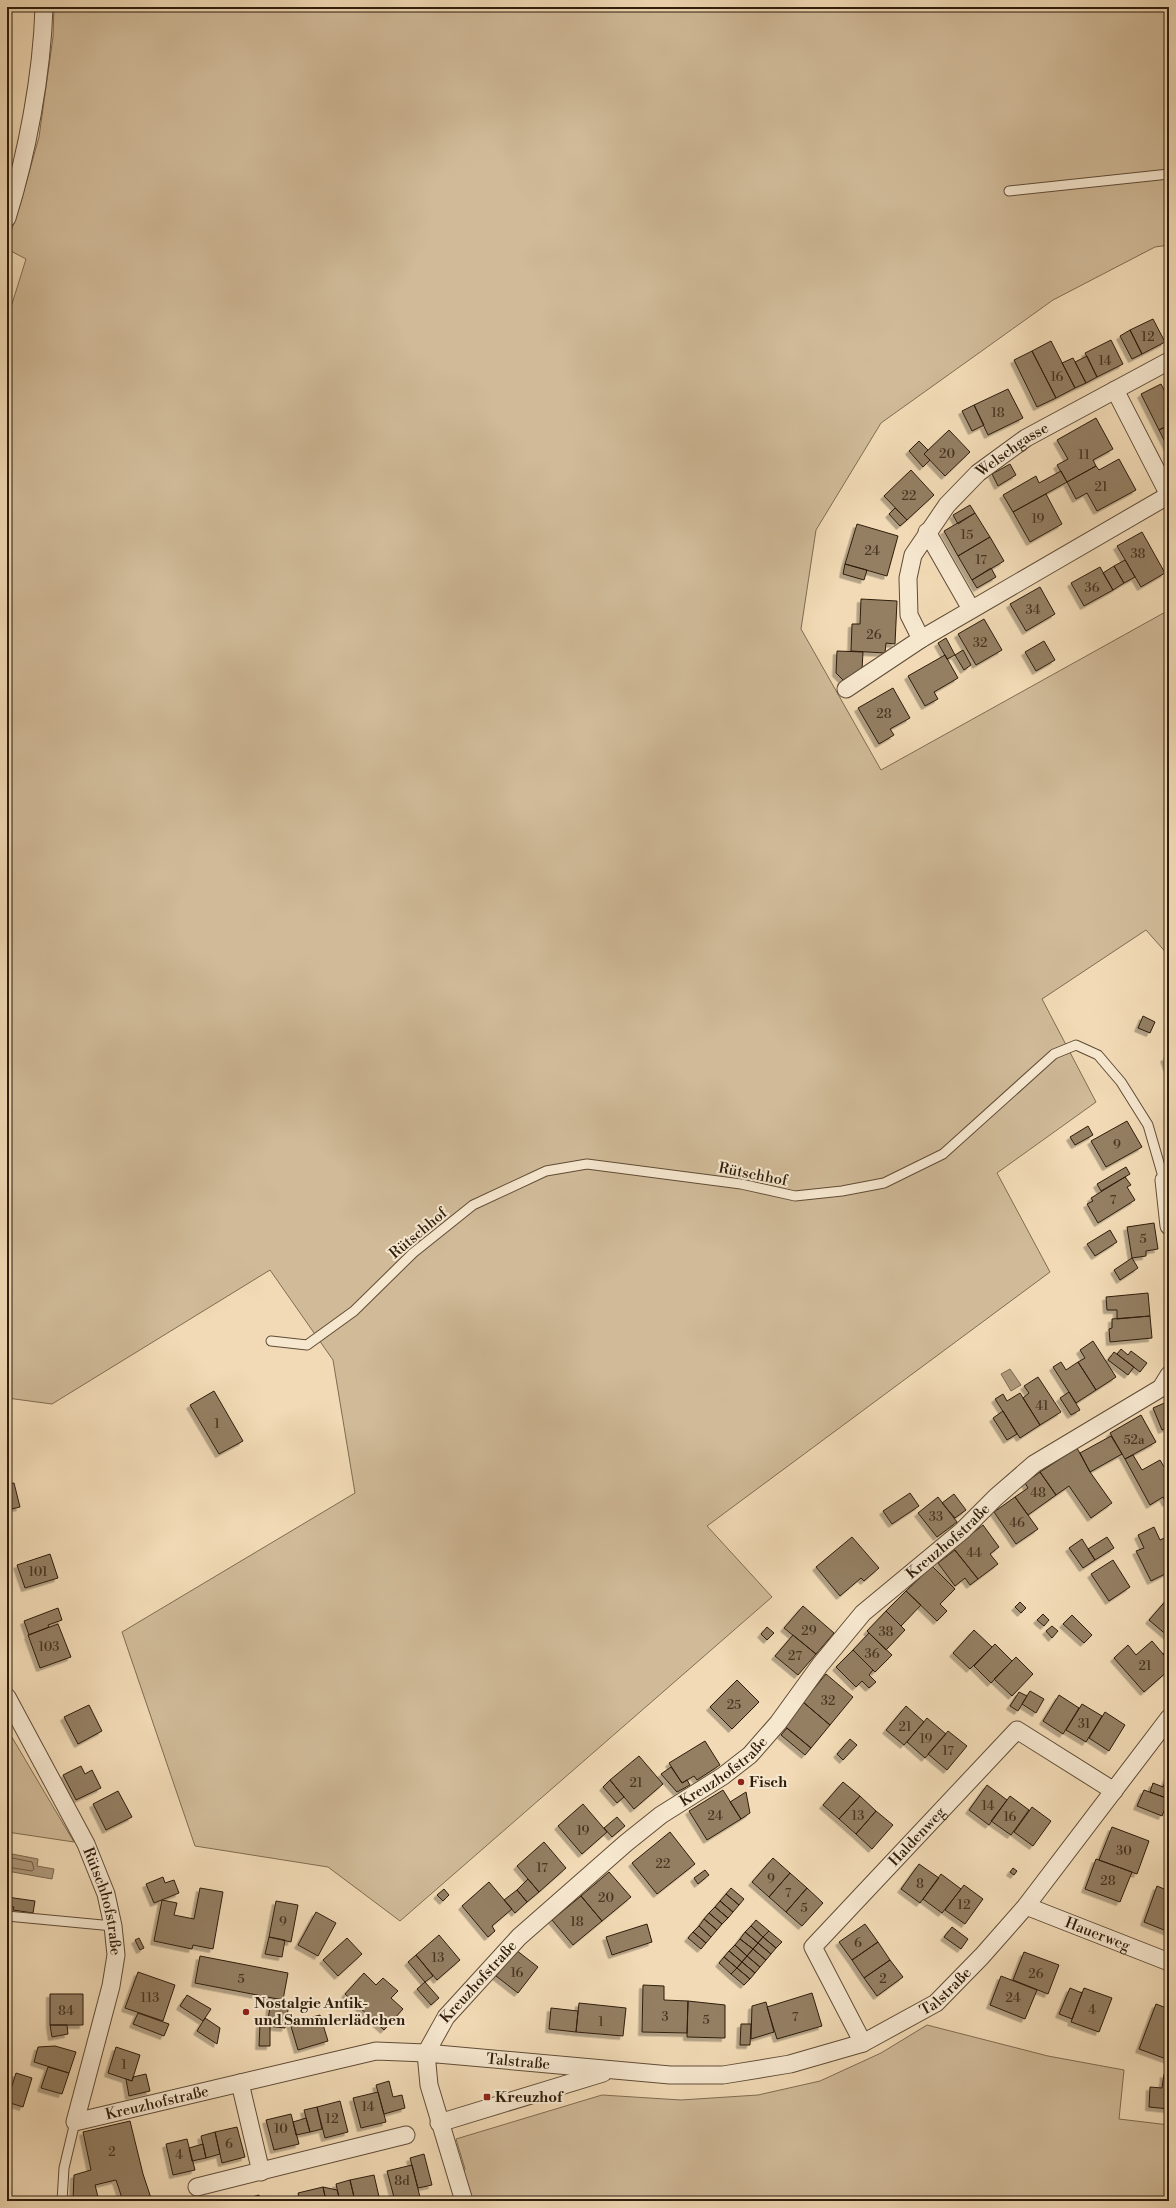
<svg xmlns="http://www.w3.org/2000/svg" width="1176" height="2208" viewBox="0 0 1176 2208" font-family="'Libre Bodoni',serif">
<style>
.green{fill:#d0ba98;stroke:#806c52}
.water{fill:#af9a7c;stroke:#7c684f}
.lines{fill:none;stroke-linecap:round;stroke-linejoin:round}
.shore{stroke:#6f5c44;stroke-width:1}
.building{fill:#947f64;stroke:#2f1d0c;filter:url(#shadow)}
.service-casing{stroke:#604c36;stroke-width:11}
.minor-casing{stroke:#604c36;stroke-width:19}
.service{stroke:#f6e7cf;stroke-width:9}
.minor{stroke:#f6e7cf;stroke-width:17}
.poi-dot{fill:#8f2418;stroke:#f6e7cf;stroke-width:1.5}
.labels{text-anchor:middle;stroke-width:4;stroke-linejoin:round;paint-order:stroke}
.number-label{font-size:13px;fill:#483622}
.street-label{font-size:15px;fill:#2f1d0c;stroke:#f6e7cf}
.poi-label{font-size:15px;font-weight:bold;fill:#2f1d0c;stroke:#f6e7cf;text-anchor:start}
</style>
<defs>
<filter id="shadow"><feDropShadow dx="-3.5" dy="3.5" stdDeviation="0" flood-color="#0004"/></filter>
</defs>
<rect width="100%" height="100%" fill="#f1dab5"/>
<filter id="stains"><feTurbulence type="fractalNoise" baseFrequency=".005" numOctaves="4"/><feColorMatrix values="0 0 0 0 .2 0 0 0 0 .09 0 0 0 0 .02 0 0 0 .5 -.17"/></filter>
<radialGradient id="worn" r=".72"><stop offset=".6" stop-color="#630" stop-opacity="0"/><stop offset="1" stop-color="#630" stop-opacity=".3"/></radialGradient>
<path class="green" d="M54,7h1115v238l-14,2 -102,53 -172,123 -65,107 -15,99 80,141 288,-160v346l-23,-26 -104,69 54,103 -99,71 53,99 -343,254 65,71 -372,324 -72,-54 -133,-21 -73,-214 233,-139 -22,-133 -63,-90 -218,134 -45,-6v-1078l19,-61 -19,-10v-6l12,-35 20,-71 14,-100z
M7,1728l3,6 64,108 -67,-10z
M927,2025l121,31 76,14 -5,49 50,6v76h-717l13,-32 -9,-30 146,-44 79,5 77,-5 62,-14 61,-28z"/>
<path class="water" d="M1010,1369l11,16 -10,6 -10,-17z
M7,1853l31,6 -1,7 17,3 -2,10 -45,-8z"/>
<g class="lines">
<path class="shore" d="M7,1857l25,5 2,7 -2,2 -25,-4"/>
</g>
<path class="building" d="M1153,319l12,23 -23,12 -12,-24z
M1130,330l12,24 -10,5 -12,-23z
M1111,340l12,24 -26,13 -12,-24z
M1051,341l24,47 -19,10 -24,-47z
M1032,351l24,47 -19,9 -23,-47z
M1087,356l10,21 -11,6 -11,-21z
M1073,358l13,25 -11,5 -13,-25z
M1161,384l8,16v25l-10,5 -18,-36z
M1008,389l15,29 -35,17 -14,-30z
M974,405l10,20 -12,6 -10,-20z
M1096,418l17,31 -20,11 3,6 -29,16 -10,-17 11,-6 -11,-19z
M1169,425v25l-10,-20z
M949,430l21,22 -25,24 -21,-22z
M919,441l9,9 -4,4 6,6 -7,7 -14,-16z
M1119,459l17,31 -39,21 -10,-18 -11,6 -9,-17 29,-16 3,4z
M1010,464l6,11 -18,11 -6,-12z
M911,470l23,25 -27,25 -23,-24z
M1061,471l6,11 -54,30 -10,-17 33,-19 3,7z
M1046,494l16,30 -32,18 -17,-30z
M970,505l5,8 -17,11 -5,-9z
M895,508l12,12 -7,6 -11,-12z
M975,513l15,24 -32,19 -14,-25z
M857,524l41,12 -11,40 -42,-12z
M1142,532l23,41 -24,14 -24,-41z
M990,537l14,24 -32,19 -14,-24z
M1125,560l10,17 -11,6 -10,-17z
M845,564l22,6 -3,10 -21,-6z
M1114,566l10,17 -11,7 -10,-17z
M1100,567l13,23 -29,16 -13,-23z
M991,568l5,9 -19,11 -5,-8z
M1040,587l15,27 -29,17 -16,-27z
M861,599l36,2 -2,43 -9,-1 -1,10 -34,-2 1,-27h8z
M984,619l18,31 -26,15 -18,-31z
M946,638l9,17 -8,4 -9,-16z
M1044,641l11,19 -19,11 -11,-19z
M963,650l8,15 -7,5 -9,-15z
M837,651l26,1 -1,18 -18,11 -8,-8z
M945,655l13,23 -24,14 4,7 -13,7 -17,-30z
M893,688l17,30 -20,11 4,6 -15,9 -21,-36z
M1143,1016l12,6 -5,11 -12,-5z
M1169,1056v12l-1,1 -4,-11z
M1127,1121l15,26 -36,20 -15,-26z
M1088,1126l5,9 -18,10 -5,-8z
M1126,1167l4,7 -29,17 -4,-7z
M1125,1177l6,8 -4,2 8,13 -37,23 -11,-19 6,-3 -2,-3z
M1154,1223l4,26 -12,2v5l-14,2 -5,-31z
M1110,1230l7,12 -22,14 -8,-12z
M1132,1258l6,10 -18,12 -6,-10z
M1148,1293l2,23 -33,3v-9h-10l-1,-13z
M1150,1316l2,22 -42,4 -1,-13 3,-1v-9z
M1093,1341l23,36 -20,13 -18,-28 7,-4 -5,-8z
M1121,1349l7,6 3,-4 16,12 -7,9 -23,-18z
M1114,1352l20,15 -6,8 -20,-15z
M1061,1362l5,8 12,-8 18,28 -20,13 -23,-36z
M1038,1377l23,35 -21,13 -17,-27 6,-5 -5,-7z
M214,1391l29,50 -24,13 -29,-49z
M1069,1392l11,18 -9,5 -11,-17z
M1020,1393l20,32 -20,13 -25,-39 8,-5 4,7z
M1169,1401v26l-7,3 -9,-22z
M1003,1411l14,23 -10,6 -14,-22z
M1141,1415l15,27 -31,17 -15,-26z
M1111,1436l11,18 -32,18 -10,-19z
M1077,1448l13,24 22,31 -21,15 -22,-32 -13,9 -16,-23z
M1133,1455l9,15 18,-10 9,15v26l-3,2 -3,-6 -13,8 -25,-46z
M1040,1472l16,23 -28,20 -13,-18 13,-9 -3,-5z
M14,1483l6,24 -13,3v-26z
M910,1493l9,13 -27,18 -9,-13z
M954,1494l12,16 -11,8 -13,-15z
M938,1497l19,25 -20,15 -19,-24z
M1015,1497l23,32 -22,15 -22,-32z
M983,1525l16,22 -9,7 8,10 -20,15 -25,-31z
M1154,1527l6,13 9,-4v36l-18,9 -15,-30 8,-3 -6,-13z
M852,1537l27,31 -15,13 -3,-3 -21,18 -24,-29z
M1107,1537l7,11 -19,12 -7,-11z
M1082,1539l13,21 -12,8 -14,-20z
M955,1550l23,29 -8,6 -5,-7 -10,8 -17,-23z
M50,1554l8,24 -33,10 -8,-23z
M1113,1560l17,27 -21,14 -18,-27z
M932,1566l23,23 -15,15 7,7 -10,10 -31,-30z
M906,1591l15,14 -20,21 -15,-15z
M1169,1597v40l-20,-17z
M1020,1602l6,6 -5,5 -6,-6z
M803,1606l31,27 -18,21 -32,-26z
M58,1608l4,12 -14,5 1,2 -20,8 -5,-14z
M886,1611l19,19 -19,20 -19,-19z
M1043,1614l6,6 -5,6 -7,-6z
M1072,1615l20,20 -8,8 -21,-19z
M58,1624l13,33 -31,11 -12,-33z
M1052,1626l6,5 -6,7 -6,-7z
M767,1627l7,6 -7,7 -6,-6z
M974,1630l18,17 -22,22 -17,-16z
M869,1633l23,22 -17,17 -22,-22z
M793,1635l23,19 -18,21 -23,-19z
M1152,1641l17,20v9l-25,22 -30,-34 14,-13 8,10z
M995,1644l17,17 -21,22 -17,-17z
M853,1650l20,20 -4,5 7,7 -7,6 -7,-7 -6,6 -20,-20z
M1169,1650v11l-6,-7z
M1016,1657l17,17 -21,22 -18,-17z
M826,1674l27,23 -23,28 -27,-23z
M737,1680l22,22 -27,27 -22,-22z
M1030,1691l14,8 -8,14 -14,-9z
M1019,1692l8,4 -9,15 -8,-5z
M1059,1695l20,13 -16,26 -20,-13z
M803,1702l27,23 -19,23 -28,-23z
M1082,1704l20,12 -16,26 -20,-12z
M89,1705l13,26 -24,13 -14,-27z
M906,1706l18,16 -20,23 -18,-15z
M1105,1712l20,13 -16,26 -20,-13z
M927,1718l19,16 -21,24 -18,-16z
M787,1728l24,20 -6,7 -24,-20z
M948,1731l19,15 -20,24 -19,-16z
M850,1739l7,6 -14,15 -6,-6z
M705,1741l15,24 -23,15 -3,-4 -12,7 -13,-20z
M639,1756l24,28 -29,25 -24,-29z
M81,1766l4,8 7,-4 9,18 -25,12 -13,-25z
M671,1767l11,16 5,-3 3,5 -13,7 -16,-18z
M1169,1773v26l-19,-7 3,-9 10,4z
M610,1780l14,17 -7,6 -14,-16z
M843,1782l17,14 -21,23 -16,-14z
M987,1785l20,15 -18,25 -20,-15z
M723,1790l18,29 -34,21 -18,-29z
M1144,1790l25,9 -7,17 -25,-10z
M118,1791l14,26 -26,13 -13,-26z
M746,1792l4,21 -9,6 -11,-17z
M860,1796l16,15 -20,23 -17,-15z
M1010,1796l19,14 -18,25 -20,-14z
M583,1804l24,28 -25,22 -24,-28z
M1032,1807l19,14 -18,25 -19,-14z
M876,1811l17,14 -21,24 -16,-15z
M617,1817l8,9 -13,11 -8,-9z
M1112,1827l37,14 -12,33 -38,-14z
M670,1832l25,32 -38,30 -25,-31z
M544,1842l22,26 -27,24 -22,-26z
M773,1858l17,15 -21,24 -17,-15z
M1096,1859l36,13 -12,30 -35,-13z
M919,1864l20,14 -19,25 -19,-14z
M1013,1868l4,3 -3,4 -4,-3z
M705,1870l4,5 -11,9 -4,-6z
M609,1872l22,25 -29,24 -21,-25z
M790,1873l17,15 -21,24 -17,-15z
M941,1874l20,15 -19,24 -19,-14z
M163,1877l2,6 9,-3 5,13 -25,10 -8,-19z
M528,1879l11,13 -12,10 -10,-12z
M489,1882l23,27 -20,17 3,5 -7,6 -26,-31z
M964,1885l19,14 -18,25 -20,-14z
M1157,1886l12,5v41l-25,-10z
M200,1888l23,4 -10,57 -20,-4 -1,4 -38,-8 8,-41 15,3 -3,12 20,4z
M731,1888l13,11 -5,6 -13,-11z
M807,1888l16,15 -21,23 -16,-14z
M444,1889l5,6 -6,6 -6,-6z
M517,1890l10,12 -12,11 -11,-13z
M726,1894l13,11 -6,7 -13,-11z
M581,1896l21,25 -29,24 -21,-25z
M7,1897l28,4 -2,12 -20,-3 1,-3 -7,-1z
M276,1901l22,4 -7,37 -22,-5z
M720,1901l13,11 -5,6 -13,-11z
M715,1907l13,11 -6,6 -13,-11z
M316,1912l20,11 -18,33 -20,-11z
M709,1913l13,11 -5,6 -13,-11z
M704,1919l13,11 -6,7 -12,-11z
M756,1920l13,11 -6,6 -12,-11z
M647,1924l5,18 -40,13 -6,-18z
M865,1924l13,18 -26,18 -13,-18z
M699,1926l12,11 -5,6 -13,-11z
M751,1926l12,11 -5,6 -13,-11z
M952,1927l16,12 -7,10 -17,-12z
M769,1931l13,11 -6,6 -13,-11z
M693,1932l13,11 -5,6 -13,-11z
M745,1932l13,11 -5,6 -13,-10z
M439,1935l21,25 -23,20 -21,-25z
M269,1937l16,3 -3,17 -17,-3z
M763,1937l13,11 -5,6 -13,-11z
M139,1938l5,10 -4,2 -5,-10z
M347,1938l15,16 -24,22 -15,-16z
M740,1939l13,10 -6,7 -12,-11z
M878,1942l12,18 -26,18 -12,-18z
M758,1943l13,11 -5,6 -13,-11z
M735,1945l12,11 -5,6 -13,-11z
M753,1949l13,11 -6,7 -13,-11z
M516,1950l22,17 -20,26 -22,-17z
M729,1951l13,11 -5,6 -13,-11z
M1024,1952l35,13 -11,29 -35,-14z
M416,1955l17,21 -8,6 -17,-20z
M200,1956l88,17 -5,27 -88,-17z
M747,1956l13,11 -5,6 -13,-11z
M724,1957l13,11 -6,6 -12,-11z
M890,1960l13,17 -26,19 -13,-18z
M742,1962l13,11 -5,6 -13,-11z
M737,1968l13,11 -6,6 -13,-11z
M138,1972l37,13 -12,36 -38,-13z
M364,1973l12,12 7,-7 15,13 -7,7 12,11 -19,21 -39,-36z
M1001,1976l36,14 -12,29 -35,-14z
M425,1982l14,16 -8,7 -14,-16z
M643,1985l21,1v14l24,1 -1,32 -45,-1z
M1070,1988l12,5 -10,26 -13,-5z
M1084,1988l28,10 -13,34 -28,-10z
M812,1993l10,33 -45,13 -10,-32z
M50,1994h33v31h-33z
M187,1995l24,14 -8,12 -23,-15z
M271,2001l18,3 -4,24 -18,-2z
M688,2001l37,4v33l-38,-1z
M766,2002l8,30 -23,7 1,-33z
M579,2003l47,5 -3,28 -47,-4z
M1156,2004l13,5v51l-30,-11z
M551,2008l27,3 -2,21 -27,-3z
M138,2013l31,11 -5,12 -31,-12z
M320,2015l8,26 -30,9 -8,-27z
M205,2018l15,10 -3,16 -20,-13z
M260,2024l10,2v20h-11z
M741,2024h10l-1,21h-10z
M50,2025h17l1,9 -16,3z
M55,2046l21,6 -7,21 -35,-11 4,-15z
M116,2047l24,8 -8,26 -24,-8z
M48,2067l21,6 -7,21 -21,-6z
M16,2073l16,5 -9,29 -16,-5z
M146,2074l4,17 -21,5 -3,-17 6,2 1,-4z
M1164,2074l5,1v34l-20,-2 1,-20 12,1z
M389,2081l4,16 9,-2 3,13 -21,6 -8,-29z
M378,2092l8,30 -25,6 -8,-30z
M340,2101l8,31 -23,6 -8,-31z
M317,2107l5,22 -12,3 -6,-22z
M291,2114l8,30 -25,6 -8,-30z
M306,2118l4,14 -14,3 -3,-13z
M130,2121l13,53 9,27h-29l-7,-21 -21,5 4,16h-26l1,-26 17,-5 -8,-38z
M237,2127l8,30 -23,6 -7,-31z
M215,2132l5,22 -14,4 -5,-22z
M187,2139l8,31 -22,5 -7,-31z
M203,2144l3,14 -14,3 -3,-13z
M424,2154l8,31 -14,3 -8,-30z
M412,2165l8,32 -25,4 -8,-30z
M374,2175l6,26h-25l-5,-21z
M350,2180l5,21h-15l-4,-17z
M323,2187l14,3 3,11h-14z
M323,2187l3,14h-26l-2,-8z
M259,2195l2,6h-15l-1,-2z
M284,2197l1,4h-18z"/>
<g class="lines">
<g class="service-casing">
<path id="service" d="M1009,191l160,-17
M271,1341l36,4 47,-34 59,-58 60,-48 73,-34 41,-7 154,20 54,12 47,-5 42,-8 59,-29 111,-100 22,-9 22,10 23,27 27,43 16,55
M7,1916l106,10
M62,2201l2,-33 11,-46"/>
</g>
<g class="minor-casing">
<g id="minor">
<path d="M7,218c20,-64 35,-143 37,-211"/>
<path d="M1115,390l54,105"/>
<path d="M927,532l44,77"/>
<path id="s1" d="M921,639l-12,-24 -1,-37 5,-23 34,-50 31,-32 48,-35 143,-77"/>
<path d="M846,689l75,-50 248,-144"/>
<path d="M1169,1175l-5,5 5,46"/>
<path id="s2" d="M7,1697l79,147 20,50 7,32 3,29 -5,31 -36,136 301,-71 50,2 20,-36 73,-80 107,-94 35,-28 62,-39 27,-21 28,-32 42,-58 43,-52 99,-82 34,-34 38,-33 127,-76 8,-13"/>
<path id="s3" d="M1026,1906l143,56"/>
<path id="s4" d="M863,2043l-50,-96 204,-217 97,61"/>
<path d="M240,2083l21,89"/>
<path d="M439,2123l164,-50"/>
<path d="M197,2187l209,-52"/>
<path id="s5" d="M464,2201l-35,-116 -3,-32 244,22h53l67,-11 73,-21 73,-40 46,-47 44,-50 143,-188"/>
</g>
</g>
<use href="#service" class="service"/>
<use href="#minor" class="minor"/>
</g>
<g class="poi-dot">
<circle cx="741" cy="1782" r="4"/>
<circle cx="246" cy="2012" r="4"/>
<rect x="483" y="2093" width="8" height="8" rx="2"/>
</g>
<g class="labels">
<g class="number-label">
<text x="1148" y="341">12</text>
<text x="1105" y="365">14</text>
<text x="1057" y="381">16</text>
<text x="998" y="417">18</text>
<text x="947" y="458">20</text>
<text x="1084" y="459">11</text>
<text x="1101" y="491">21</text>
<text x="909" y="500">22</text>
<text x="1038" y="523">19</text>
<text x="967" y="539">15</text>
<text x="872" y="555">24</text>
<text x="1138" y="558">38</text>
<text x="981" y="564">17</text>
<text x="1092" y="592">36</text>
<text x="1033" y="614">34</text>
<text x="874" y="639">26</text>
<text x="980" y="647">32</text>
<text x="884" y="718">28</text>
<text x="1117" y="1149">9</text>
<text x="1113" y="1204">7</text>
<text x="1143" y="1243">5</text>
<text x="1042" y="1410">41</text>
<text x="217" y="1428">1</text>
<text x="1134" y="1444">52a</text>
<text x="1038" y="1497">48</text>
<text x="936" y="1521">33</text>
<text x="1017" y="1527">46</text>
<text x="974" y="1557">44</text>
<text x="38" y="1576">101</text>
<text x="809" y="1635">29</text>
<text x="886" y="1636">38</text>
<text x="49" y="1651">103</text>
<text x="872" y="1658">36</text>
<text x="795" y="1660">27</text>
<text x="1145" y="1670">21</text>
<text x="828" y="1705">32</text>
<text x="734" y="1709">25</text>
<text x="1084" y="1728">31</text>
<text x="905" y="1731">21</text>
<text x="926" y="1743">19</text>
<text x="948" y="1755">17</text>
<text x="636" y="1787">21</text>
<text x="988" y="1810">14</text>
<text x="715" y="1820">24</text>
<text x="858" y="1820">13</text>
<text x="1010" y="1821">16</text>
<text x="583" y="1835">19</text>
<text x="1124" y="1855">30</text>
<text x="663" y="1868">22</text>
<text x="542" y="1872">17</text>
<text x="771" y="1883">9</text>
<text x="1108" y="1885">28</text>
<text x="920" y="1888">8</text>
<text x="788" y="1897">7</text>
<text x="606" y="1902">20</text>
<text x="964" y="1909">12</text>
<text x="804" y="1912">5</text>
<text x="283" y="1926">9</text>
<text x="577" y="1926">18</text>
<text x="858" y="1947">6</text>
<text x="438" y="1962">13</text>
<text x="517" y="1977">16</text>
<text x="1036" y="1978">26</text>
<text x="241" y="1983">5</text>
<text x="883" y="1983">2</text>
<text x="150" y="2002">113</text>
<text x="1013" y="2002">24</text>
<text x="1092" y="2014">4</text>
<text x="66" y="2015">84</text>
<text x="665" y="2021">3</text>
<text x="795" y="2021">7</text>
<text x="706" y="2024">5</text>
<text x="601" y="2026">1</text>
<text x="124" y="2069">1</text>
<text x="368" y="2111">14</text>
<text x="332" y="2123">12</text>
<text x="281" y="2133">10</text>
<text x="229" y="2148">6</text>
<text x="112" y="2156">2</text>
<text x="179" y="2159">4</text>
<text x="402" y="2185">8d</text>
</g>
<g class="street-label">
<text dy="5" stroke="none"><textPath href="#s1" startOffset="234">Welschgasse</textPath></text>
<text transform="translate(753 1174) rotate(11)" y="5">Rütschhof</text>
<text transform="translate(418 1233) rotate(-40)" y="5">Rütschhof</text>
<text dy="5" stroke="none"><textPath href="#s2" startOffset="1551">Kreuzhofstraße</textPath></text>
<text dy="5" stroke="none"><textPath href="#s2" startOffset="1227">Kreuzhofstraße</textPath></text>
<text dy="5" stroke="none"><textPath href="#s4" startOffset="260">Haldenweg</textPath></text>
<text dy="5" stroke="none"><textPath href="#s2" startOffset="227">Rütschhofstraße</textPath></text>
<text dy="5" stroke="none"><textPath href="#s3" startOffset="77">Hauerweg</textPath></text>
<text dy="5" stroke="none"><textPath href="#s2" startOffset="903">Kreuzhofstraße</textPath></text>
<text dy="5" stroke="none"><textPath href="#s5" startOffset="693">Talstraße</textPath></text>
<text dy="5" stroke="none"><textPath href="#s5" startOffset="246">Talstraße</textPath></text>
<text dy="5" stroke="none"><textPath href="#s2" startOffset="539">Kreuzhofstraße</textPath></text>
</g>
<g class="poi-label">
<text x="749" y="1787">Fisch</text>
<text x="254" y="2008">Nostalgie Antik-<tspan x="254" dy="17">und Sammlerlädchen</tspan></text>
<text x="495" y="2102">Kreuzhof</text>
</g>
</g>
<rect width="1176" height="2208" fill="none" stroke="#f1dab5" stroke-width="24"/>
<rect x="8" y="8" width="1160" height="2192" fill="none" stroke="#2f1d0c" stroke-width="2"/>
<rect x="12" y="12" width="1152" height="2184" fill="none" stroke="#2f1d0c"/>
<rect width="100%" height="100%" filter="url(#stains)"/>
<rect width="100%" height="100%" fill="url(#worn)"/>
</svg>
